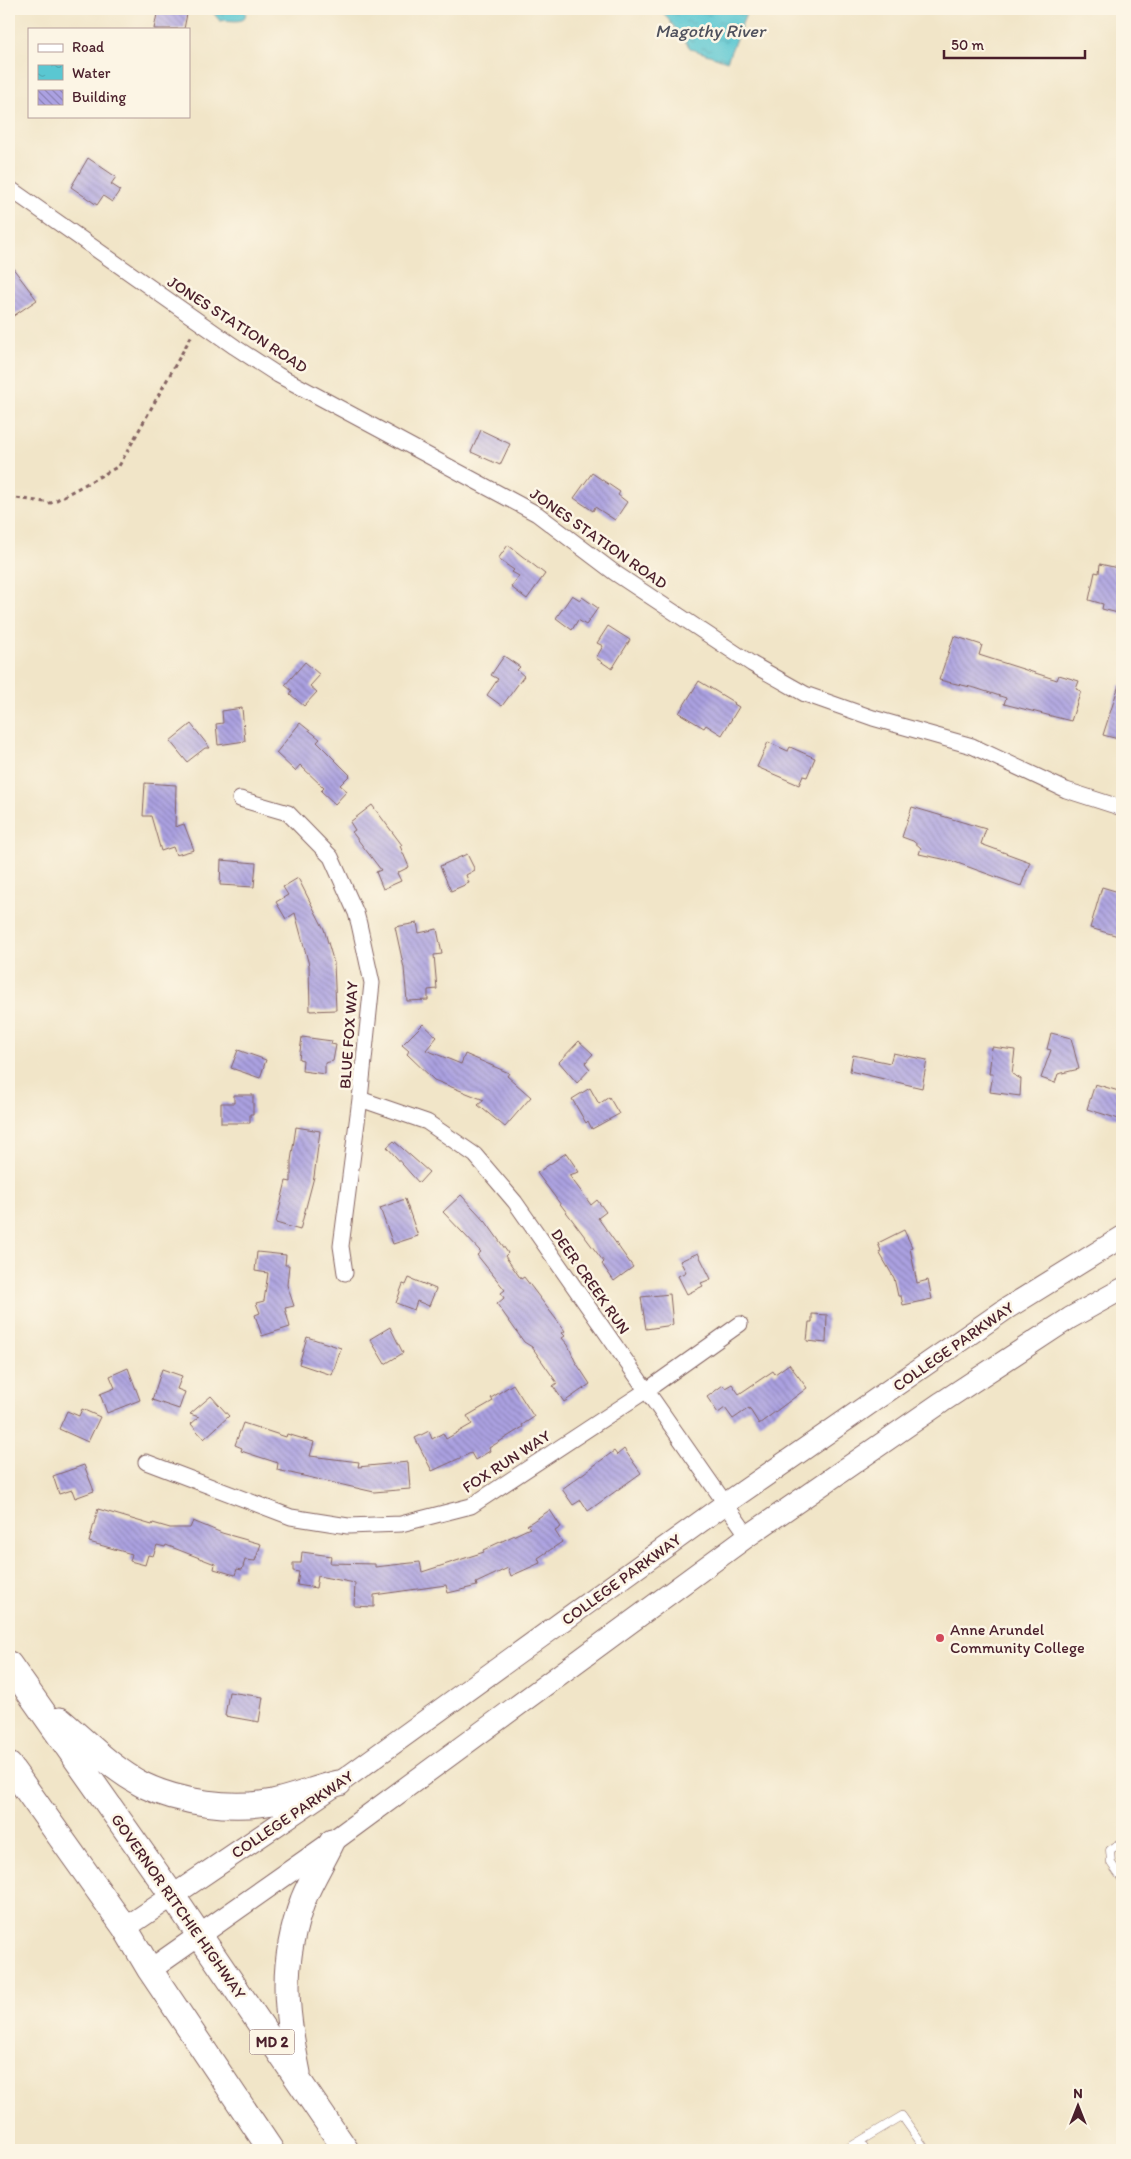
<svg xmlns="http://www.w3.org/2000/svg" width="1131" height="2159" viewBox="0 0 1131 2159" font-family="Itim,sans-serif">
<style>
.water{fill:url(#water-ripples);stroke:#52737e}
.building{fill:url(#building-back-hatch)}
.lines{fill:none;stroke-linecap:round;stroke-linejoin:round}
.service-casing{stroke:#846462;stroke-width:9}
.minor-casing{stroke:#846462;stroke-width:17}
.secondary-casing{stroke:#846462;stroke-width:23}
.trunk-casing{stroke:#846462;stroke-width:27}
.path{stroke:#846462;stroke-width:3;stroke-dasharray:4 4;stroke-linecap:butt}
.service{stroke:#fff;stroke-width:8}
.minor{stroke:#fff;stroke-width:15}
.secondary{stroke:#fff;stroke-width:21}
.trunk{stroke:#fff;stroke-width:25}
.poi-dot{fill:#d1495b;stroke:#fcf5e5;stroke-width:2}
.labels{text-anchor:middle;stroke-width:5;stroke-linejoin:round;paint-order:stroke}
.shield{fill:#fcf5e5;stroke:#7f5f63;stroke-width:1}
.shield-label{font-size:15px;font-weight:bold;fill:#4a1f2b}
.street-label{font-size:16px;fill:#4a1f2b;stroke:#fcf5e5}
.poi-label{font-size:16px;fill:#4a1f2b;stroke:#fcf5e5;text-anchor:start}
.water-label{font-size:18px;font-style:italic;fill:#4f515d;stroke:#fcf5e5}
</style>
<defs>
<pattern id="water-ripples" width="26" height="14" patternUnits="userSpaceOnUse" patternTransform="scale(1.25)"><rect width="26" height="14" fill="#5ac7d2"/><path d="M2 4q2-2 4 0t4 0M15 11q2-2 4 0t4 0" fill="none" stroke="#50aab4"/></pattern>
<pattern id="building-back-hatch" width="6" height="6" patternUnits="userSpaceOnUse" patternTransform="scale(1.25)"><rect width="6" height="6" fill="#aba1e1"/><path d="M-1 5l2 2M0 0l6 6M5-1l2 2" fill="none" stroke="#8d83b7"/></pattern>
</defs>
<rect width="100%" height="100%" fill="#fcf5e5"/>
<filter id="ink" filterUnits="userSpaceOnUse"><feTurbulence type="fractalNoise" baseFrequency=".02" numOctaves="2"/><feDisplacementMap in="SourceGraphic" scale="10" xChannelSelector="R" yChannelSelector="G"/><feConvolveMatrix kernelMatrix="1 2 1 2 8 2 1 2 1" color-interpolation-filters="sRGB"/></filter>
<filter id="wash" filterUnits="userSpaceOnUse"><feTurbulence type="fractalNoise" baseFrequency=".0096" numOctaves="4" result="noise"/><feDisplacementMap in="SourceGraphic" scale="20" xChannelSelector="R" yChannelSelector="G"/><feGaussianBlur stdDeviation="1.12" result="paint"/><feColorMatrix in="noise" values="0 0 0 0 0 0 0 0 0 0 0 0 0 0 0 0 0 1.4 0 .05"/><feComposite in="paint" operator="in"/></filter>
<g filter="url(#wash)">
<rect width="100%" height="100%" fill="#f1e5c8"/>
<path class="water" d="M212,9h30l4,4 -2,6c-7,4 -16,0 -24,2l-9,-11z
M653,9h95l-21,52 -36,-12 -29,-38z"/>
<g id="blocks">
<path class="building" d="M158,9h30l-4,20h-30z
M88,158l28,19 -5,7 9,6 -8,12 -9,-6 -6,9 -26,-18z
M9,263l28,37 -28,19z
M481,430l29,14 -10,21 -29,-13z
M592,473l28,19 -2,3 9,7 -12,18 -20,-13 -2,4 -19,-13z
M508,545l37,29 -18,25 -16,-12 8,-11 -7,-4 2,-2 -16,-11z
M1100,564l22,5v45l-20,-5 1,-5 -14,-4 6,-28 4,1z
M572,595l8,5 2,-3 16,11 -12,17 -8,-5 -6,10 -16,-12z
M608,626l22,14 -18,29 -16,-11 7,-12 -6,-3z
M954,636l28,9 -3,10 78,25 2,-5 20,6 -3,8 5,2 -10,30 -67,-17 2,-6 -31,-10 -36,-8z
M504,656l16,11 -3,3 7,6 -22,30 -15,-11 11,-16 -7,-4z
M305,662l15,13 -10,11 7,6 -13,14 -14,-12 2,-3 -7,-6z
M699,681l36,22 -1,1 5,3 -17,28 -16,-10 -2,3 -25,-15z
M1119,685h3v55l-19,-5z
M242,708l3,33 -27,4 -2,-21 7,-1 -1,-12z
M300,723l20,16 -3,3 33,33 -10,10 7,6 -12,13 -14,-13 3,-3 -24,-23 -5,6 -19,-18z
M191,724l19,24h-5l-18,14 -17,-21z
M768,742l20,9 2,-4 25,11 -8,19 -4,-1 -4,9 -42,-18z
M145,783l31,2 -1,42 9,-3 10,26 -18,5 -3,-8 -12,4 -10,-35h-8z
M372,805l30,40 -2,1 9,21 -12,6 4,8 -18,8 -7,-17 5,-2 -29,-38 3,-2 -5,-8z
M912,807l74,22 -5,15 49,18 -9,24 -69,-25 -33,-7 2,-6 -8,-7 -11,-4z
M467,854l8,16 -9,5 3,8 -18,8 -11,-25z
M221,860l35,3 -2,24 -34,-2z
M298,878l26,51 10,34 2,47 -26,1 -1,-46 -14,-52 -9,6 -10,-17 12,-7 -5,-8z
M1102,887l20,6v44l-32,-9z
M417,923l2,10 18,-4 5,25 -8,1 3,34 -9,1v10l-21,1 -3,-33 -9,-41z
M423,1024l14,13 -11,13 35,14 4,-10 44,19 -2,3 24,21 -26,30 -27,-22 6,-5 -50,-20 -27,-26 2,-3 -7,-6z
M1051,1033l20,5 8,31 -21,5 -3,9 -14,-5 10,-28 -4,-1z
M302,1037l30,4 -1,3 5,1 -3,16 -8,2v11l-23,-3 1,-11 -4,-1z
M579,1041l14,13 -8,9 5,6 -13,14 -18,-21z
M992,1047l23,3 -3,24 9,5 -1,17 -30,-4 3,-18h-4z
M238,1050l28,10 -6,18 -29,-10z
M893,1053l34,7 -5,28 -72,-17 3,-16 37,8z
M1095,1084l27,8v28l-35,-11z
M590,1088l9,16 10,-7 10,17 -27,15 -4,-8 -2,2 -14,-24z
M234,1095h19v19h-3v9h-29v-20h13z
M296,1127l24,4 -6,46 -14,53 -24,-7 10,-42 5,1v-21z
M394,1141l35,31 -10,11 -32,-36z
M566,1153l13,19 -10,3 22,30 6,-5 9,12 -8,6 35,49 -19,14 -12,-17 2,-2 -10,-13 -57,-76z
M461,1195l25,27 22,31 -3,3 16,23 3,-2 41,54 -3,2 3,3 -3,2 6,7 7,16 15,23 -26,18 -11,-16 4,-3 -25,-36 -8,-5 -27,-38 7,-6 -3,-5 4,-3 -28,-35 4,-3 -38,-40z
M405,1199l13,37 -25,8 -13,-36z
M904,1230l8,17 -2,1 7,35 11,-3 4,19 -29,6 -2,-9h-3l-4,-18 -15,-26 2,-1 -3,-8z
M257,1252l29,3 -1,10h4l-2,20 7,21 -9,2 5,19 -28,9 -7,-21 5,-2 -4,-10 8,-2 4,-28 -13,-2z
M698,1253l13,26 -10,4 2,3 -16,8 -9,-18 8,-4 -6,-11z
M409,1278l27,11 -7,17 -12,-5 -3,9 -18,-7 7,-19 3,1z
M670,1294l3,31 -27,4 -5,-32z
M812,1314l15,1 -1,28 -19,-2 2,-19h3z
M390,1327l13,26 -18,11 -15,-25z
M307,1337l34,11 -9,27 -33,-11z
M789,1364l18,24 -48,36 -10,-16 -16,11 -8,-11 -7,5 -11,-16 16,-12 2,3 7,-4 7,10 34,-23 2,3z
M128,1368l12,32 -33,13 -7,-19 15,-6 -5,-12z
M162,1369l20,7 -5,13 8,3 -6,17 -27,-9z
M513,1384l21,33 -12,8 1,2 -34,21 1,3 -15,9 -4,-7 -39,18 -17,-33 14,-7 3,8 11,-6 3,6 26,-15 -5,-8 26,-15 -2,-3z
M211,1396l18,20 -25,23 -13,-15 8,-7 -9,-3z
M82,1409l18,8 -12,25 -29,-13 8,-18 12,5z
M243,1423l43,14 1,-3 27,8 -4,14 49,6 -1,5 50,-5 2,27 -36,3 -97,-22 1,-7 -37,-12 1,-3 -7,-3z
M624,1449l17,24 -53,38 -7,-11 -8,5 -11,-16 52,-38 3,4z
M84,1465l10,26 -19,7 -3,-8 -13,4 -6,-18z
M98,1509l54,16 1,-2 17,5h20l3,-7 29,12 39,11 -6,17 -10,-1 -3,10 -5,-1 -2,6 -21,-6 1,-5 -49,-19 -1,2 -8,-2 -4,11 -5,-1 -3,10 -15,-4 2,-7 -43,-12z
M550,1510l11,17 -6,4 7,11 -24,16 2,5 -29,13 -3,-8 -32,15 1,3 -29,7 -2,-8 -72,10v12l-20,-1 1,-23 -37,-7 -2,12 -19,-3 2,-13 -6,-1v-8h8l1,-11 29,4 -1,7 45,1v3l45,-5 2,10 62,-20 -1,-2 47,-22 -3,-3z
M229,1692l34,5 -4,25 -34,-6z"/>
</g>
</g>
<g filter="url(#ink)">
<use href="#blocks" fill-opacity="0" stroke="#846462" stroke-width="1"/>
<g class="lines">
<g class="service-casing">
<path id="service" d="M1122,1842l-12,8 1,13 11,16
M860,2141l6,9
M845,2150l57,-34 24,34"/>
</g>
<g class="minor-casing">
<path id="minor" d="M9,188l226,159 43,28 259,139 78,59 137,91 53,30 68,24 99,28 94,44 56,18
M240,799l48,14 43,44 25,56 3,11 13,59 -12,116 -19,147 4,27
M360,1099l67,23 48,33 40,47 233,334
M146,1462l145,55 57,9 53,-2 70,-18 176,-116 93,-66"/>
</g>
<g class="secondary-casing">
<path id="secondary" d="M125,1928l214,-145 386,-279 281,-195 116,-72
M150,1970l182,-128 416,-306 194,-134 128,-84 52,-29"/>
</g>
<g class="trunk-casing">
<path id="trunk" d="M9,1664l163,231 174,255
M60,1720c26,22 52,49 83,65 38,18 89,25 130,17 22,-5 44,-14 66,-19
M9,1765l116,163 25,42 121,180
M298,2073c-13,-64 -18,-110 5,-173 8,-20 20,-39 29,-58"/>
</g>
<path class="path" d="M9,497l42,6 68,-37 73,-131"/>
<use href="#service" class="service"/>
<use href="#minor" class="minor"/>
<use href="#secondary" class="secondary"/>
<use href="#trunk" class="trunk"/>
</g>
</g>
<circle class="poi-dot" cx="940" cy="1638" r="5"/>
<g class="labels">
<rect class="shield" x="249.5" y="2029.5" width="45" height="25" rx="4"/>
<g class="shield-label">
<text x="272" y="2047">MD 2</text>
</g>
<g class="street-label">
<text transform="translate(238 324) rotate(33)" y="6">JONES STATION ROAD</text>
<text transform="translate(599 538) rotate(35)" y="6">JONES STATION ROAD</text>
<text transform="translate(348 1035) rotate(-86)" y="6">BLUE FOX WAY</text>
<text transform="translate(591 1281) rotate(55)" y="6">DEER CREEK RUN</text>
<text transform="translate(953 1346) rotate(-35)" y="6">COLLEGE PARKWAY</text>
<text transform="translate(506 1461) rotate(-33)" y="6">FOX RUN WAY</text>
<text transform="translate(621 1579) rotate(-36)" y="6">COLLEGE PARKWAY</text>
<text transform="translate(292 1814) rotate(-34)" y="6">COLLEGE PARKWAY</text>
<text transform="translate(179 1906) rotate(55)" y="6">GOVERNOR RITCHIE HIGHWAY</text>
</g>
<g class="poi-label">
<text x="950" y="1635">Anne Arundel<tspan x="950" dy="18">Community College</tspan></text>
</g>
<g class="water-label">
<text x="710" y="37">Magothy River</text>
</g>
</g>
<rect width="1131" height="2159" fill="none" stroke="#fcf5e5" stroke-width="30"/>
<rect x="28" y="28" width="162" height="90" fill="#fcf5e5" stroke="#b59f9b"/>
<rect x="38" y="44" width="25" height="8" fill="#ffffff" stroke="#b59f9b"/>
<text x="72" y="52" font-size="15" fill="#4a1f2b">Road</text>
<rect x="38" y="65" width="25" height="15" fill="url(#water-ripples)" stroke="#b59f9b"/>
<text x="72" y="78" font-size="15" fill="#4a1f2b">Water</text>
<rect x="38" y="90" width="25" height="15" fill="url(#building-back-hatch)" stroke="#b59f9b"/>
<text x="72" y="102" font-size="15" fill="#4a1f2b">Building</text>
<g transform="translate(1078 2106)" stroke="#fcf5e5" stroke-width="4" paint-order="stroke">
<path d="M0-4L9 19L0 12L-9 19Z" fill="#4a1f2b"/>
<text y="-8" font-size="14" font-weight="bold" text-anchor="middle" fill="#4a1f2b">N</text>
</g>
<path d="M944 50v8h141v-8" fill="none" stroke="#4a1f2b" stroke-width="2.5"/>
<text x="951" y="50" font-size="15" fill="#4a1f2b" stroke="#fcf5e5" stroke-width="4" paint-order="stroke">50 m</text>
</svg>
